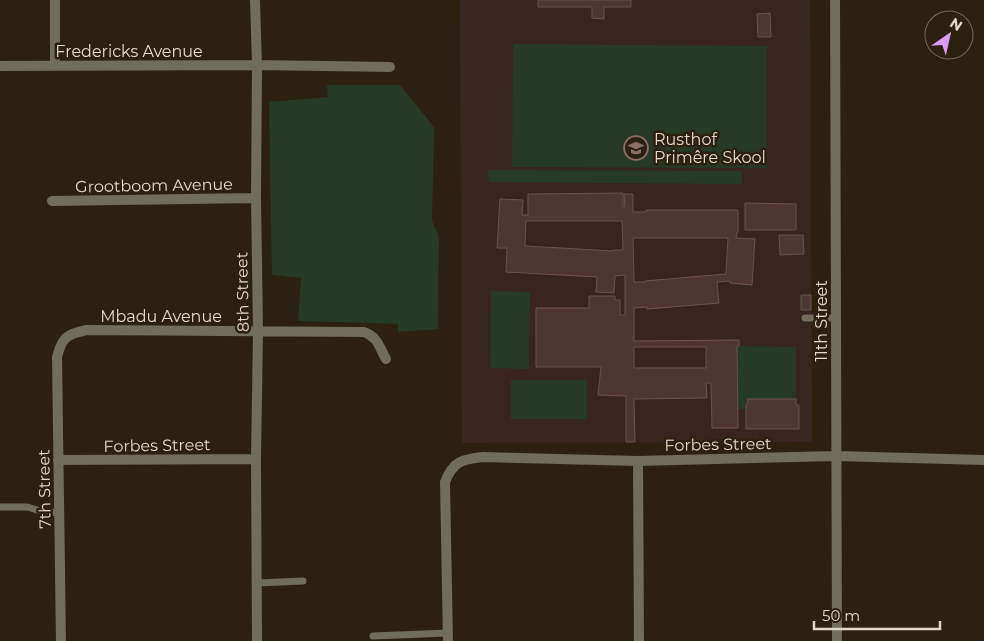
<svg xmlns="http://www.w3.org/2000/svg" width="984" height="641" viewBox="0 0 984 641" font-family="Montserrat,sans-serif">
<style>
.education{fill:#382521}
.green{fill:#273a28}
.building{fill:#4d3633;stroke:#6b534f;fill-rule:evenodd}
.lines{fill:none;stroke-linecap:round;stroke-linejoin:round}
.lane{stroke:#706d5a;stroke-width:7}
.street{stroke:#706d5a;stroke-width:10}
.labels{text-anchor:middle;stroke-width:5;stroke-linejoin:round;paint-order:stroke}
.street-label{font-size:16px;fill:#e1d9ce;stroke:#2c2010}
.poi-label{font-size:16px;fill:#e1d9ce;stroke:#2c2010;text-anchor:start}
</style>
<rect width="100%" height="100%" fill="#2c2010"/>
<path class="education" d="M460,0h350l2,442 -350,1z"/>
<path class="green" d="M513,44l254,2v122l-255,-1z
M327,85h73l34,42 -2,94 7,15 -1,93 -40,3v-8l-100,-3 3,-43 -29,-3 -3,-173 59,-5z
M488,170l254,1v13l-253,-2z
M491,291l39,1 -1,77 -39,-1z
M737,346l59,1v52h-48l-2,10h-8z
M511,380h76v39h-76z"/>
<path class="building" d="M538,0h93v7h-27v12l-12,-1v-11h-54z
M770,13l1,24h-13l-1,-23z
M623,193v14h2l-1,-13h9v18h13v-2h92v22h-1l-1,6 19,1 -3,46 -22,-2v-2l-13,1 2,21 -72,6v-2l-13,1v33l105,-1v6h-2l1,82h-26l-1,-45h-5l1,15 -73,1 1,43h-9v-46l-28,-1 3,-28h-65v-59h53v-12h26v4h5v15h5v-40l-10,1 -1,17 -18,-1 1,-15 -91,-5 1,-24h-10l3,-49 23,1 -1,15h6v-21zM526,221h96l1,29h-10v1l-88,-5zM633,238h95l-2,36 -81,7v1h-11zM634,347h72v21h-72z
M745,203l51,1v26h-51z
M779,235h24l1,19 -24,1z
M801,295h10v15h-10z
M748,399h48v6h3v24h-53v-24h1z"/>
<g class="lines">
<path class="lane" d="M805,318h31
M0,507h27l14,4 18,2
M257,583l46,-2
M373,636l75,-3"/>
<path class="street" d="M255,0l2,65 -1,133 2,133 -2,128 1,182
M835,0l2,641
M0,66l257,-1 133,2
M55,66v-66
M52,201l204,-3
M58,460l198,-1
M638,461l1,180
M61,641l-4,-284c5,-20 10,-23 30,-27l277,2c14,5 15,15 22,27
M448,641l-3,-159c8,-21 18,-23 38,-25l155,4 198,-5 148,4"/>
</g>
<defs>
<g id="school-ring" transform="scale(1.25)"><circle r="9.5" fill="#2c2010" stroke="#8d6e63" stroke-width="1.5"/><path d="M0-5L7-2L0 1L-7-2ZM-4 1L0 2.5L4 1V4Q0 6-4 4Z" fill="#8d6e63"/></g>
</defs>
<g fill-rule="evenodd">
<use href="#school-ring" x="636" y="148"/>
</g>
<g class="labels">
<g class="street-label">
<text x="129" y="57">Fredericks Avenue</text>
<text transform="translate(154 185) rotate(-1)" y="6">Grootboom Avenue</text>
<text transform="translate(242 292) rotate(-91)" y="6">8th Street</text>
<text x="161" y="322">Mbadu Avenue</text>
<text transform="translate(821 321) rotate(-90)" y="6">11th Street</text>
<text transform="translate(718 444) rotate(-1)" y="6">Forbes Street</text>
<text transform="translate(157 445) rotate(-1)" y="6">Forbes Street</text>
<text transform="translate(44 489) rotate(-91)" y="6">7th Street</text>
</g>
<g class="poi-label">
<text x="654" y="145">Rusthof<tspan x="654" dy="18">Primêre Skool</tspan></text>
</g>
</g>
<g transform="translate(949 35) rotate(34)"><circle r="24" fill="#2c2010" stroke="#746a5c"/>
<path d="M0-4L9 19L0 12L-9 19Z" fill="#da9af6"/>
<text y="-8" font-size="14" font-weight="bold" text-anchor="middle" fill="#e1d9ce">N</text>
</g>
<path d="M814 621v8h126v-8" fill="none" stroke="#e1d9ce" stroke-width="2.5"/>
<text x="822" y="621" font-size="15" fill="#e1d9ce" stroke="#2c2010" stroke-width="4" paint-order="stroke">50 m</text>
</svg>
